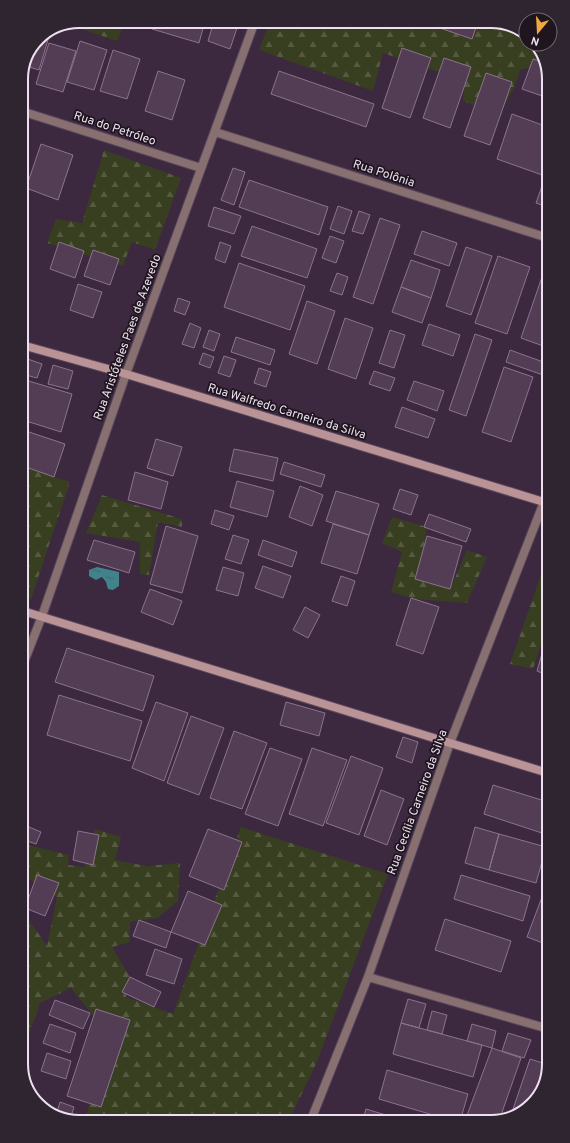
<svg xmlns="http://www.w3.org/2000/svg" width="570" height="1143" viewBox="0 0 570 1143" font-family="Overpass,sans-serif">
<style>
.forest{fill:url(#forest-firs)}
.water{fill:url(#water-ripples)}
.building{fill:#523d54;stroke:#8b738d}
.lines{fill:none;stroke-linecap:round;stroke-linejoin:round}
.minor-casing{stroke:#58465b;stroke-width:10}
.secondary-casing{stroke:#58465b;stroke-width:10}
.minor{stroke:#887071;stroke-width:8}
.secondary{stroke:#ba9396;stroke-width:8}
.labels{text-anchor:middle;stroke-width:3.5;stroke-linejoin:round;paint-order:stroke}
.street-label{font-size:12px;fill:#eee1ef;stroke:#1e151f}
.rim{fill:none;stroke:#eee1ef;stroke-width:2}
</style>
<defs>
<pattern id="forest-firs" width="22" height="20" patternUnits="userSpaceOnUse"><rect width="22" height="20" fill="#383f20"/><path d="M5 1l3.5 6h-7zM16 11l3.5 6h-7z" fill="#555a41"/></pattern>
<pattern id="water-ripples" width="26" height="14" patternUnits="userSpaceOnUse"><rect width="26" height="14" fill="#40838b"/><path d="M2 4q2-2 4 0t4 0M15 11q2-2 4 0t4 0" fill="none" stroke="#436a70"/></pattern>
</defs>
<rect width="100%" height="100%" fill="#3c283f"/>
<path class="forest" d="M79,21h47l-9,20 -47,-16z
M270,21h225l31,12v11h8l11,13v9l-24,3 -8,21 -14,24 -36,-13 2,-20 -82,-28 -10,38 -114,-41z
M104,150l77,28 -26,72 -23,-8 -9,24 -76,-23 9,-24 26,4z
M23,466l47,16 -39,117 -8,-3z
M102,495l80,24v8l-24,-5 -9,53 -9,-1v-32l-54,-9z
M392,517l35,10 -7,42 10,15 23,-1 14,-33 20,7 -20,46 -52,-4 -24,-7 11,-40 -20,-9z
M547,557v69l-14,43 -23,-5z
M241,827l147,47 -72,190 -27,56 -205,2 27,-84 -40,-50 -31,15 -15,43v-132l22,32 10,-49 -33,-21v-32l45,11 -1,10 16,2 11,-38 26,8 -6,23 31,6 34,-3 -2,38 -21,17 -27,4v20l-18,5 18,30 -4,20 47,17z"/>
<path class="water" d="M97,567l22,5v14l-6,4 -5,-1 -2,-7 -4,-5 -6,3 -7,-4v-6z"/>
<path class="building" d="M154,21h51l-6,22 -47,-14z
M214,21l25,1 -9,27 -22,-8z
M442,21h36l-6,18 -32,-11z
M50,33l-11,37 -13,-4 12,-28z
M80,41l27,9 -13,40 -27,-8z
M49,43l27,8 -13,41 -27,-8z
M402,48l29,10 -21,60 -28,-10z
M113,50l27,9 -13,40 -27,-8z
M444,58l27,9 -21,61 -27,-10z
M533,59l12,4v34l-23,-8z
M158,71l27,9 -13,40 -27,-9z
M279,71l95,33 -8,23 -95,-33z
M486,73l26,9 -22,63 -26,-9z
M512,114l33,12v50l-48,-17z
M41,144l32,11 -15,45 -32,-12z
M233,168l12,4 -11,33 -13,-5z
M249,180l79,27 -9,28 -80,-28z
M543,183l2,1v22l-9,-3z
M338,206l14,5 -8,23 -14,-5z
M214,207l27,9 -7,18 -26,-8z
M359,211l11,4 -7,19 -11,-3z
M380,218l20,7 -27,79 -20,-7z
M252,226l65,23 -10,29 -66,-22z
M422,231l35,12 -8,23 -35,-12z
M330,236l14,5 -8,22 -14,-5z
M59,242l25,9 -9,27 -25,-9z
M220,242l11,4 -6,17 -10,-4z
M466,247l26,9 -21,59 -25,-9z
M93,250l26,9 -9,26 -26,-9z
M498,256l32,11 -23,67 -32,-11z
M411,260l29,10 -9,28 -30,-11z
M239,263l66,23 -15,44 -66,-23z
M337,273l11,4 -6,18 -12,-4z
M543,274l3,1v72l-25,-9z
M78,284l24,8 -9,26 -23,-8z
M401,287l30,11 -9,25 -30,-11z
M178,298l12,4 -5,13 -11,-4z
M307,301l28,10 -18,53 -28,-10z
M345,318l28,10 -17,51 -28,-10z
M190,323l11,5 -7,20 -12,-4z
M429,324l31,11 -7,21 -31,-11z
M209,330l11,4 -6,17 -11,-4z
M390,330l15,5 -11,33 -15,-5z
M475,334l17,6 -26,76 -17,-6z
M236,337l39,13 -5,15 -39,-13z
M510,350l36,13 -3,12 -37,-13z
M203,353l11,4 -4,11 -11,-4z
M224,356l12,4 -6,17 -12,-4z
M22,357l20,7 -5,14 -15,-4z
M53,365l20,6 -5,18 -20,-5z
M504,367l29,10 -22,65 -29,-10z
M259,368l12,4 -5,15 -12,-4z
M374,371l21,7 -5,13 -21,-7z
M22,379l50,15 -11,38 -38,-12z
M414,381l30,10 -7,20 -30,-11z
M402,407l33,12 -7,19 -33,-11z
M23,430l42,14 -11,33 -31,-11z
M156,439l26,8 -9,29 -26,-8z
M234,449l44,9 -5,23 -44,-10z
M284,462l41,13 -4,12 -41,-13z
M135,472l33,10 -7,27 -33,-9z
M237,481l37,10 -7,26 -37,-10z
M300,486l23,9 -11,31 -23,-9z
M400,489l18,6 -7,20 -18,-6z
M336,491l43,13 -10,31 -43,-14z
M215,510l19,6 -5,14 -18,-6z
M429,514l42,15 -5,13 -42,-15z
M333,524l36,11 -12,39 -36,-11z
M166,526l32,10 -16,57 -32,-9z
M233,535l16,5 -8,24 -16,-5z
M427,536l35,10 -12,43 -35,-10z
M94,540l41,12 -6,21 -42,-13z
M263,540l34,12 -5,15 -34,-12z
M263,566l28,10 -8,22 -28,-10z
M223,567l21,6 -6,23 -22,-6z
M341,576l14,5 -8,25 -15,-5z
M150,589l32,12 -9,24 -32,-13z
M411,598l28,9 -16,47 -27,-9z
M305,607l15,8 -12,23 -15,-8z
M547,636v39l-10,-4z
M67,648l87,28 -11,35 -88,-29z
M59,695l83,26 -12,40 -83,-26z
M156,702l32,11 -24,68 -32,-13z
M286,702l39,11 -6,23 -39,-11z
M191,716l33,12 -25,67 -32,-12z
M234,731l33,12 -25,66 -32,-11z
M403,737l15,5 -6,21 -16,-6z
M270,748l32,11 -24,67 -33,-12z
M312,748l35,12 -24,66 -34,-12z
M351,756l32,12 -24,67 -33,-12z
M493,785l55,17v33l-64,-21z
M381,790l23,9 -17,46 -23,-9z
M24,825l17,7 -5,12 -12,-4z
M475,827l24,7 -10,36 -24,-7z
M208,829l34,13 -18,48 -35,-14z
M78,831l21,4 -6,30 -20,-5z
M499,834l47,13 -10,36 -47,-13z
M548,869v21l-6,-2z
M37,875l22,8 -14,33 -20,-8z
M461,875l69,21 -7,25 -69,-22z
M188,891l34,14 -17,40 -34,-13z
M542,897l6,3v45l-21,-8z
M445,919l66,22 -10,31 -66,-22z
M139,920l32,12 -5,16 -33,-12z
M155,949l27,10 -8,25 -28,-9z
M130,977l31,15 -7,15 -32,-15z
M408,999l18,5 -7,24 -18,-5z
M55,1000l35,13 -7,16 -34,-14z
M96,1009l34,11 -29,87 -34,-11z
M432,1011l15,4 -5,19 -15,-4z
M401,1023l81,22 -9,32 -80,-23z
M50,1024l26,9 -6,20 -27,-10z
M472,1024l24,7 -4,17 -25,-7z
M508,1033l23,7 -7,18 -22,-7z
M492,1048l29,10 -21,60h-34z
M47,1053l24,8 -5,18 -25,-8z
M530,1059l19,6 -10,31 -26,22h-3z
M387,1070l81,24 -7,24h-18l-64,-19z
M60,1102l14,5 -4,13 -14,-5z
M366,1109l33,10h-36z"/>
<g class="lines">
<g class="minor-casing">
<path id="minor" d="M21,111l180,57
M215,132l330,105
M24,662l18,-46 84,-242 129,-353
M368,977l181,52
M311,1120l57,-143 82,-234 97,-249"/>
</g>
<g class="secondary-casing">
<path id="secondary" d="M22,345l104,29 421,129
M23,611l427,132 98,30"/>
</g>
<use href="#minor" class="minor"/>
<use href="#secondary" class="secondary"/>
</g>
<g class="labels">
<g class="street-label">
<text transform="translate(115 128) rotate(18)" y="4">Rua do Petróleo</text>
<text transform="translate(384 173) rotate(18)" y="4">Rua Polônia</text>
<text transform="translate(127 337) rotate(-70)" y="4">Rua Aristóteles Paes de Azevedo</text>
<text transform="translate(287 411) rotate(17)" y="4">Rua Walfredo Carneiro da Silva</text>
<text transform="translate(417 802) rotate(-70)" y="4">Rua Cecília Carneiro da Silva</text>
</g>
</g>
<path d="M0 0H570V1143H0ZM79 28H491A51 51 0 0 1 542 79V1064A51 51 0 0 1 491 1115H79A51 51 0 0 1 28 1064V79A51 51 0 0 1 79 28Z" fill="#2f2530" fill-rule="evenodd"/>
<path class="rim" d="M79 28H491A51 51 0 0 1 542 79V1064A51 51 0 0 1 491 1115H79A51 51 0 0 1 28 1064V79A51 51 0 0 1 79 28Z"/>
<g transform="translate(538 32) rotate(198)"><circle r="19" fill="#1e151f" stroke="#716772"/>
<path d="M0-3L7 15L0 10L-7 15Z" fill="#f1a640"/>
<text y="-6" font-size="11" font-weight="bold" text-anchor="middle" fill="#eee1ef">N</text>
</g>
</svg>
